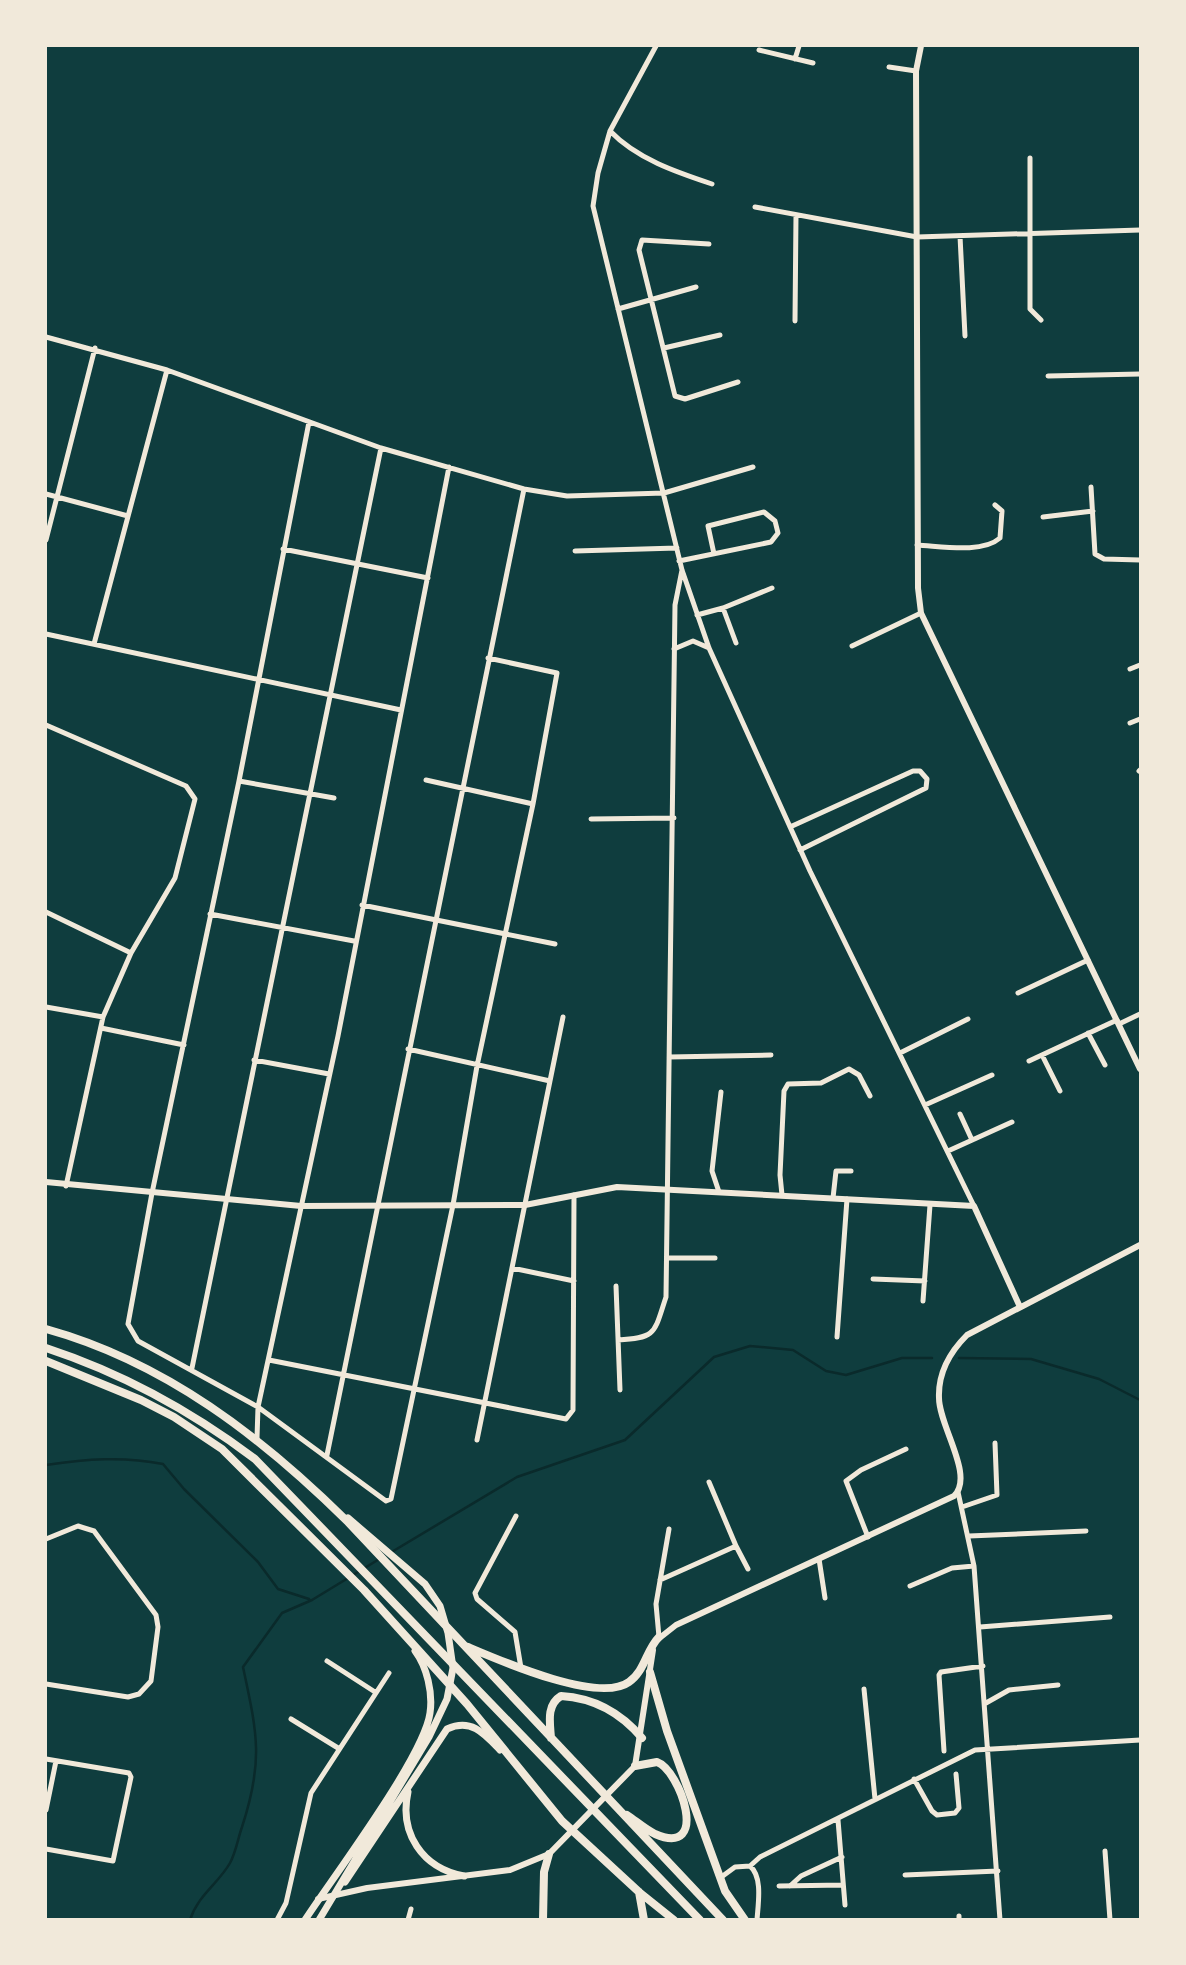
<svg xmlns="http://www.w3.org/2000/svg" width="1186" height="1965" viewBox="0 0 1186 1965" font-family="'Times New Roman',serif">
<style>
.lines{fill:none;stroke-linecap:round;stroke-linejoin:round}
.stream{stroke:#0a2a2b;stroke-width:2.5}
.minor{stroke:#f1e9da;stroke-width:5}
.tertiary{stroke:#f1e9da;stroke-width:6}
.secondary{stroke:#f1e9da;stroke-width:7}
.primary{stroke:#f1e9da;stroke-width:8}
.trunk{stroke:#f1e9da;stroke-width:8}
</style>
<rect width="100%" height="100%" fill="#0f3d3e"/>
<g class="lines">
<path class="stream" d="M959,1358l72,1 68,20 41,21
M46,1465c40,-6 77,-9 117,-1l21,25 74,73 20,27 31,10
M390,1553l127,-76 108,-37 89,-83 36,-11 43,4 33,21 20,4 56,-17h30
M190,1920c8,-25 28,-36 40,-57 6,-11 8,-25 12,-36 22,-67 15,-94 1,-160l39,-54 30,-13 69,-42"/>
<path class="minor" d="M656,46l-46,85 -12,42 -5,33 89,364 27,78 101,223 164,335
M759,50l54,13
M795,59l4,-13
M889,67l27,4
M610,131c27,28 66,41 102,53
M1030,158v151l11,11
M755,207l162,30 223,-7
M960,236l5,100
M709,244l-67,-4 -3,10 36,146 10,3 53,-17
M618,309l78,-22
M795,321l1,-106
M46,337l121,33 214,78 143,41 43,7 97,-3 89,-26
M664,348l56,-13
M1048,376l92,-2
M309,422l-70,359 -87,412 -24,131 10,17 120,66 128,94 5,-2 62,-294 24,-139 56,-262 24,-131 -69,-15
M1091,487l4,67 9,5 36,1
M46,494l82,22
M1043,517l50,-6
M46,540l49,-192
M917,545c23,1 65,9 83,-7l2,-27 -7,-6
M283,549l145,29
M575,551l102,-3
M679,561l92,-19 7,-9 -3,-12 -11,-9 -56,14 6,28
M723,608l13,35
M697,615l26,-7 49,-20
M46,634l355,76
M94,644l73,-274
M852,646l69,-33
M674,649l19,-8 16,7
M1130,669l10,-4
M1130,723l10,-4
M46,725l140,61 9,13 -20,79 -44,75 -28,64 -37,169
M1139,771l1,-1
M426,780l107,24
M239,781l95,17
M591,819l83,-1
M790,827l123,-56h7l7,8 -1,9 -126,62
M362,905l193,39
M46,912l85,41
M210,914l144,27
M1018,993l70,-33
M46,1007l57,10
M1119,1024l21,-10
M101,1028l83,17
M1088,1033l17,32
M408,1049l142,32
M900,1053l68,-34
M1042,1055l18,36
M669,1057l102,-2
M254,1060l75,14
M1029,1061l88,-41
M925,1105l67,-30
M960,1114l12,26
M948,1151l64,-29
M719,1192l-7,-21 9,-79
M782,1195l-2,-20 4,-84 4,-7 33,-1 28,-14 10,6 11,21
M833,1198l3,-27h15
M667,1258h48
M512,1268l62,13
M873,1279l52,2
M616,1286l4,104
M923,1301l7,-96
M837,1337l10,-138
M618,1340c39,-2 36,-7 48,-43l9,-692 7,-35
M269,1360l297,59 7,-9 1,-215
M192,1368l189,-920
M257,1438l1,-31 80,-371 111,-569
M477,1440l86,-423
M327,1455l197,-966
M958,1492l16,74 26,354
M962,1507l35,-12 -2,-52
M516,1516l-41,77 2,6 38,33 6,36
M969,1536l117,-5
M868,1537l-22,-56 15,-11 45,-21
M46,1539l32,-13 16,5 62,84 2,12 -7,54 -12,13 -11,3 -82,-13
M736,1546l12,23
M819,1559l6,39
M660,1580l76,-34 -27,-64
M910,1586l42,-18 22,-2
M980,1627l130,-10
M659,1637l-3,-33 13,-75
M327,1661l48,31
M864,1689l11,110
M986,1703l23,-13 49,-5
M291,1719l47,29
M944,1751l-5,-76 2,-3 42,-6
M46,1759l83,14 2,4 -18,84 -67,-12
M914,1779l18,32 5,4 18,-2 4,-5 -3,-34
M46,1810l10,-49
M838,1820l7,85
M1105,1851l5,69
M750,1866c13,11 8,38 7,54
M905,1875l93,-4
M720,1878l15,-11 15,-1 10,-9 215,-107 165,-10
M779,1886l64,-1
M790,1886l11,-10 41,-19
M959,1916v4
M277,1920l9,-17 25,-110 78,-120
M408,1920l3,-11"/>
<path class="tertiary" d="M921,46l-5,25 2,517 3,25 219,456
M46,1182l255,24 224,-1 92,-18 357,19 46,101
M657,1640l19,-15 278,-129c21,-20 -15,-70 -15,-98 -1,-24 11,-46 28,-63l173,-90
M318,1899l49,-11 143,-18 39,-16 86,-88 18,-116"/>
<path class="secondary" d="M408,1792c-9,41 14,76 56,84
M345,1882l102,-153c24,-11 37,4 53,21
M305,1920c28,-43 119,-163 125,-207 3,-20 -3,-46 -15,-62
M319,1920l110,-183 18,-38 6,-31 -5,-35 -8,-27 -15,-22 -77,-66"/>
<path class="primary" d="M46,1361l95,39 33,17 48,32 142,141 103,114 95,117 77,71 35,28
M639,1892l5,28
M543,1920l1,-48 5,-18"/>
<path class="trunk" d="M46,1329c119,33 216,108 302,193l375,398
M46,1348c76,25 144,62 209,111l445,461
M468,1647c33,14 131,57 161,35 16,-11 17,-32 30,-45
M650,1672l17,59 58,160 20,29
M551,1738c-1,-15 -5,-33 10,-42 33,2 60,17 81,42
M627,1815c9,6 18,14 28,19 56,24 25,-64 2,-72l-22,4"/>
</g>
<rect width="1186" height="1965" fill="none" stroke="#f1e9da" stroke-width="94"/>
</svg>
